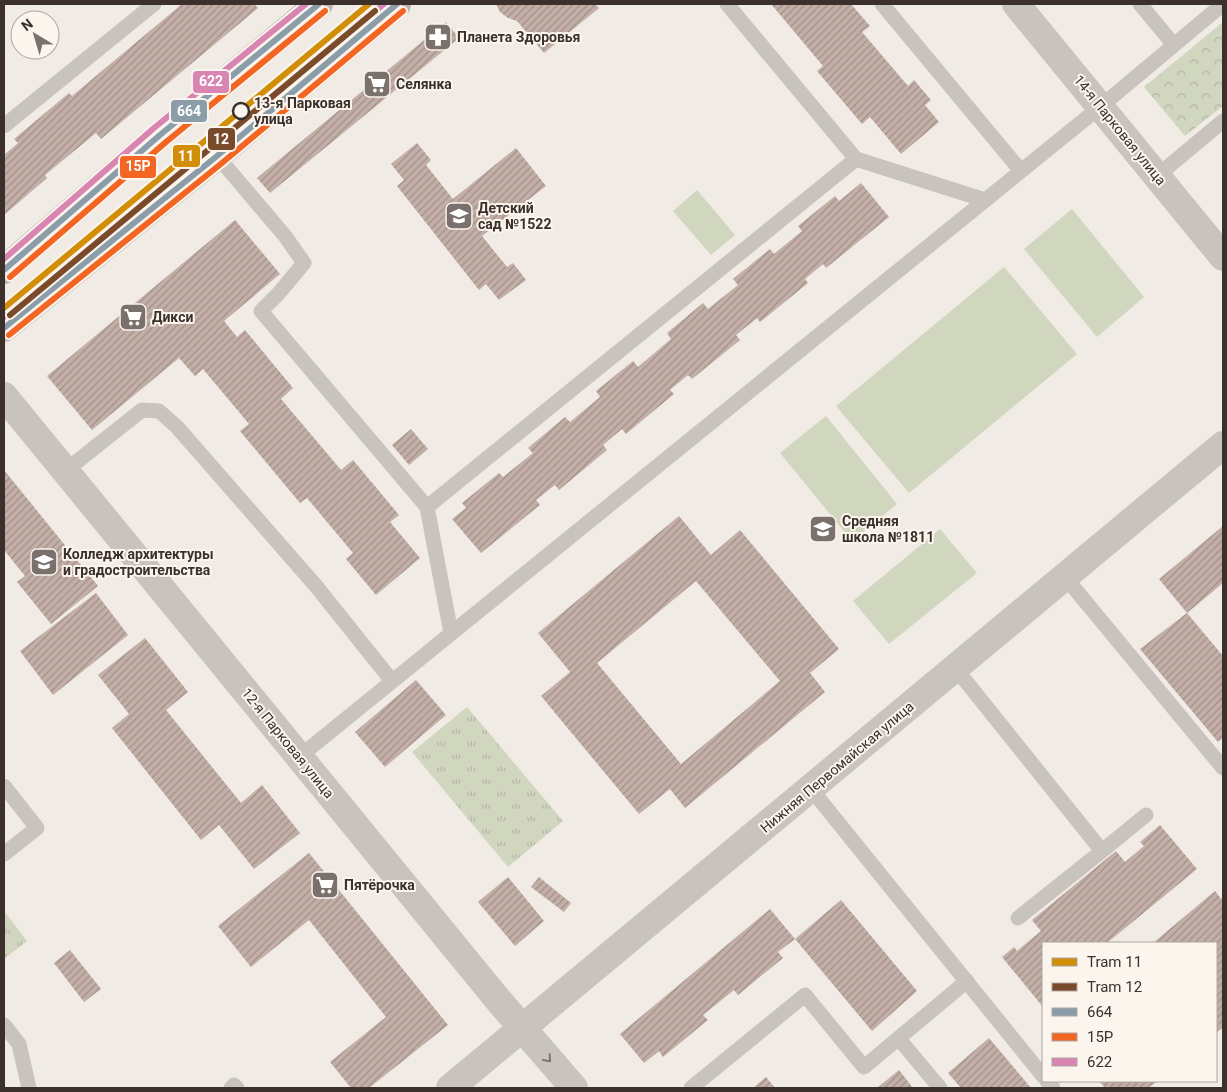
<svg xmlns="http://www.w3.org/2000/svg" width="1227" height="1092" viewBox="0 0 1227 1092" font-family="Roboto,sans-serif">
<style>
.forest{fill:url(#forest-crowns)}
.park{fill:url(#park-tufts)}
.garden{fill:#d1d6bf}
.building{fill:url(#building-hatch);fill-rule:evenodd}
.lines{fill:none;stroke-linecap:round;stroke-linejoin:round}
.lane{stroke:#c9c3be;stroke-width:15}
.street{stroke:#c9c3be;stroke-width:28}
.secondary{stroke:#bab3ae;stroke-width:28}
.bus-1-casing{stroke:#fbf5ee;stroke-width:10}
.bus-2-casing{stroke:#fbf5ee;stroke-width:10}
.bus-3-casing{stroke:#fbf5ee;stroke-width:10}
.bus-1{stroke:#8c9daa;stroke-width:6}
.bus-2{stroke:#f26522;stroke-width:6}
.bus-3{stroke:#d885b1;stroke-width:6}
.tram-1-casing{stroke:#fbf5ee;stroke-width:10}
.tram-2-casing{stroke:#fbf5ee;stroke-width:10}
.tram-1{stroke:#d18e09;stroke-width:6}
.tram-2{stroke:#7a4b2a;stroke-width:6}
.oneway{stroke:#7b726d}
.stop-dot{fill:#fbf5ee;stroke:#3b302b;stroke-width:2.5}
.labels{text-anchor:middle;stroke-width:4;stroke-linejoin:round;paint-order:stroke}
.poi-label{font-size:14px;font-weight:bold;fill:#3b302b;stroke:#fbf5ee;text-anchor:start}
.stop-label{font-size:14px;font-weight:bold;fill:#3b302b;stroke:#fbf5ee;text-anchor:start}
.street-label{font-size:14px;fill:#3b302b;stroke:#fbf5ee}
.line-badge{stroke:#fbf5ee;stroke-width:2}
.badge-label{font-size:14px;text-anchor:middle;font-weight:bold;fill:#fff}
</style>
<defs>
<pattern id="forest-crowns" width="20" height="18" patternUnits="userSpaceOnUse" patternTransform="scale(1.25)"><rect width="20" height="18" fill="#d1d6bf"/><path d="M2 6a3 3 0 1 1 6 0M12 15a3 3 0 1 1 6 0" fill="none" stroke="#b4b8a4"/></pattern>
<pattern id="park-tufts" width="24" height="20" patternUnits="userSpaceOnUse" patternTransform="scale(1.25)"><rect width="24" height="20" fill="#d1d6bf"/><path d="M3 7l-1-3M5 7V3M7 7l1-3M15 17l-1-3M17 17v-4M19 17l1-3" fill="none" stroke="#b4b8a4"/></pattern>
<pattern id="building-hatch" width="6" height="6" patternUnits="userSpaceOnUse" patternTransform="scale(1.25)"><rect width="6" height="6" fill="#c3afa7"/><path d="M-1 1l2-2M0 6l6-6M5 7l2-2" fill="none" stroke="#a08f88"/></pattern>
</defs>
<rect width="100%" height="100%" fill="#f0ebe5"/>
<path class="forest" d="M1223,22v84l-38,30 -41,-49z"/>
<path class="park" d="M467,707l96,114 -55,46 -96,-115z
M4,911l23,30 -23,18z"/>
<path class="garden" d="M697,190l38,45 -24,20 -38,-44z
M1072,209l72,88 -47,40 -73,-88z
M1004,267l73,87 -168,139 -73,-87z
M826,416l71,88 -45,37 -72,-88z
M940,529l37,44 -88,71 -36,-43z"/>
<path class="building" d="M182,4h72l4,4 -157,131 -5,-6 -51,42 2,3 -43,37v-60l14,-12 -4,-4 55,-46 3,3z
M496,4h99l4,4 -55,45 -27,-32 -9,-3 -8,-6z
M771,4h80l19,22 -8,6 46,54 6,-6 17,20 -6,5 14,17 -38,32 -31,-37 -8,7 -45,-53 6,-5z
M446,22l13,16 -189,155 -13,-15z
M417,143l14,17 -5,5 27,34 63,-51 30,38 -64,50 25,31 6,-4 13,17 -27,20 -13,-16 -7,6 -82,-104 7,-6 -13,-16z
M861,183l28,34 -63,51 -3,-4 -18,15 3,4 -48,39 -3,-4 -21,17 4,5 -48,39 -4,-4 -18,15 4,4 -48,40 -4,-5 -19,16 4,5 -48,40 -4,-5 -19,15 4,5 -59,48 -29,-34 14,-11 -4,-5 37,-30 4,4 30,-24 -5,-5 37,-31 5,5 30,-25 -4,-6 37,-30 5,6 33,-28 -4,-6 36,-30 5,6 30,-24 -5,-6 37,-30 4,5 28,-23 -4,-5 37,-30 4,5z
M235,220l45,54 -56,47 13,16 8,-7 48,58 -12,11 60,71 12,-10 46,55 -9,7 30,36 -44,37 -30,-36 7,-6 -46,-55 -7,5 -60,-72 9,-7 -46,-55 -8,7 -16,-18 -87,72 -45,-54z
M411,429l17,20 -19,16 -17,-20z
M4,470l94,116 -47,38 -34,-42 8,-6 -21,-26z
M679,516l32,39 29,-25 99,119 -29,24 15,19 -140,116 -15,-19 -31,25 -98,-118 29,-24 -32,-39zM696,581l84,100 -99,83 -84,-101z
M1223,526v57l-36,30 -28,-34z
M96,593l32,42 -75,60 -33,-44z
M1187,613l36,43v82l-5,4 -78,-93z
M145,638l43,54 -22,18 75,93 21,-18 38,48 -46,36 -35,-44 -18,15 -89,-112 17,-14 -31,-39z
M416,680l30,35 -61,52 -30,-35z
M1160,825l37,44 -90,74h-64v64l-41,-50 12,-10 3,4 24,-20 -9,-11 84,-69 9,11 19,-16 -4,-4z
M309,853l139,172 -79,63h-18l-21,-26 56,-45 -77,-97 -58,47 -33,-41z
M508,877l36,44 -29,25 -37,-44z
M539,877l32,26 -7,9 -33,-25z
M1215,891l8,10v126l-7,6v-90h-63z
M841,900l76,91 -45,40 -77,-92 -17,13 5,6 -45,37 -4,-5 -31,25 5,5 -45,37 -4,-6 -15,12 -24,-29 150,-125 25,30z
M70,950l31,39 -17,13 -30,-39z
M989,1038l42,50h-70l-13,-15z
M899,1070l14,18h-36z
M766,1077l9,11h-22z
M1099,1081h59l-10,7h-43z"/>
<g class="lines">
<path class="lane" d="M882,4l139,167
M1140,4l34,41
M4,126l150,-122
M217,156l68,80 19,27 -25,30 -18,18 166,196 429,-348 -129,-155
M856,159l129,41
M1157,176l66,-55
M65,471l77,-61 17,1 18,16 139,159 76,95
M427,507l24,126
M1065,577l158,191
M956,669l146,182 -84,67
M299,757l801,-650 123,-103
M4,786l33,42 -33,26
M811,789l232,287
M1102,851l44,-36
M4,1025l15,19 10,44
M899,1039l41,49
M1047,1081l6,7
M231,1088l3,-3 3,3
M691,1088l114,-93 59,72 103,-86"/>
<path class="street" d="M1016,4l207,253
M4,396l495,605 75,87
M450,1088l773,-643"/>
<path class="secondary" d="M4,270l156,-135 159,-131
M4,328l213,-172 180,-152"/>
<g class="bus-1-casing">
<path id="bus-1" d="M4,270l156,-135 159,-131
M4,328l213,-172 180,-152"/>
</g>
<g class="bus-2-casing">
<path id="bus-2" d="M10,277l156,-135 159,-131
M9,335l213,-172 181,-152"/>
</g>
<g class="bus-3-casing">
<path id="bus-3" d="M4,259l150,-131 152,-124
M4,317l207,-168 173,-145"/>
</g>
<use href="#bus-1" class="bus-1"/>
<use href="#bus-2" class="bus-2"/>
<use href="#bus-3" class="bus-3"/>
<g class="tram-1-casing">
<path id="tram-1" d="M4,308l365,-304"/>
</g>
<g class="tram-2-casing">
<path id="tram-2" d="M10,315l365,-304"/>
</g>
<use href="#tram-1" class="tram-1"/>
<use href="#tram-2" class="tram-2"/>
</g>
<defs><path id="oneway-chevron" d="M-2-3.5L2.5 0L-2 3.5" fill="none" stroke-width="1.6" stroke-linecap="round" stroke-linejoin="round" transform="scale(1.25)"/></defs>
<use class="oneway" href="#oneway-chevron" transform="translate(548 1059) rotate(49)"/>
<defs>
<g id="pharmacy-square" transform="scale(1.4375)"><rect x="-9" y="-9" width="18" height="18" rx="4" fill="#7a716c" stroke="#fbf5ee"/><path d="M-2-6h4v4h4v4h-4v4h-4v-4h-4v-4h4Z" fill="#fff"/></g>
<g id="supermarket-square" transform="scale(1.4375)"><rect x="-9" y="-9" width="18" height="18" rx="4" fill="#7a716c" stroke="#fbf5ee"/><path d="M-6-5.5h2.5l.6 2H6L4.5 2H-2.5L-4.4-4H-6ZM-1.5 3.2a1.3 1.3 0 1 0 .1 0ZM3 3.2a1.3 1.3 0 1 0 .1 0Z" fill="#fff"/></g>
<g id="school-square" transform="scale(1.4375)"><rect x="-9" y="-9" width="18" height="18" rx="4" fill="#7a716c" stroke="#fbf5ee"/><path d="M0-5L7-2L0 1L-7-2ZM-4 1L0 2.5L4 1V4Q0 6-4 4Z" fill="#fff"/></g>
<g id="university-square" transform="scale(1.4375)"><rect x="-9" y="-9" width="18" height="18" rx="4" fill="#7a716c" stroke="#fbf5ee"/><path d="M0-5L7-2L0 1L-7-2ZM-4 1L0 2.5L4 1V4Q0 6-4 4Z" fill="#fff"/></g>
</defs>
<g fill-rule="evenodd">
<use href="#pharmacy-square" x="438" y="37"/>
<use href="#supermarket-square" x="377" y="84"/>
<use href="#school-square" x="459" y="216"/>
<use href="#supermarket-square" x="133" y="317"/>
<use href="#school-square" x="823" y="529"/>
<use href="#university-square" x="44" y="562"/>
<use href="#supermarket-square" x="325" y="885"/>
</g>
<circle class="stop-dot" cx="241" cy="111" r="8"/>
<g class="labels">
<g class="poi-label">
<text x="457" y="42">Планета Здоровья</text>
<text x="396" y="89">Селянка</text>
<text x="478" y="213">Детский<tspan x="478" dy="16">сад №1522</tspan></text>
<text x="152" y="322">Дикси</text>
<text x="842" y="526">Средняя<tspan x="842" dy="16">школа №1811</tspan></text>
<text x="63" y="559">Колледж архитектуры<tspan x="63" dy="16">и градостроительства</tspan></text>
<text x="344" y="890">Пятёрочка</text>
</g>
<g class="stop-label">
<text x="254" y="108">13-я Парковая<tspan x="254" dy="16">улица</tspan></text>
</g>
<g class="street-label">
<text transform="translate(1120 130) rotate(51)" y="5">14-я Парковая улица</text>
<text transform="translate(288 743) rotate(51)" y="5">12-я Парковая улица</text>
<text transform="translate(837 767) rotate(-40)" y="5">Нижняя Первомайская улица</text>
</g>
</g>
<g class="line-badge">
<rect x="192" y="70" width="38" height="24" rx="5" fill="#d885b1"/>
<rect x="170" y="99" width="38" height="24" rx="5" fill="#8c9daa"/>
<rect x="207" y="127" width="29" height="24" rx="5" fill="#7a4b2a"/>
<rect x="172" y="144" width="29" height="24" rx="5" fill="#d18e09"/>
<rect x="119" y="155" width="38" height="24" rx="5" fill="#f26522"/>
</g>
<g class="badge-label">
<text x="211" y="86">622</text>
<text x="189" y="116">664</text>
<text x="221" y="144">12</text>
<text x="186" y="161">11</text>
<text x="138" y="171">15Р</text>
</g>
<rect width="1227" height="1092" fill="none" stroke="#3b302b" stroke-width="10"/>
<rect x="1042" y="942" width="175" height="140" fill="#fbf5ee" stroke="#aea6a0"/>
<rect x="1052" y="958" width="25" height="8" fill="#d18e09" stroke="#aea6a0"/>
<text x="1087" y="967" font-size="15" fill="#3b302b">Tram 11</text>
<rect x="1052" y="983" width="25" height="8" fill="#7a4b2a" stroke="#aea6a0"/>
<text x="1087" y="992" font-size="15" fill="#3b302b">Tram 12</text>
<rect x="1052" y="1008" width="25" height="8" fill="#8c9daa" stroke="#aea6a0"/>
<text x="1087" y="1017" font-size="15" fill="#3b302b">664</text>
<rect x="1052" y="1033" width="25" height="8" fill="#f26522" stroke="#aea6a0"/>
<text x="1087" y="1042" font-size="15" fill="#3b302b">15Р</text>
<rect x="1052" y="1058" width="25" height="8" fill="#d885b1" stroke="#aea6a0"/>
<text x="1087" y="1067" font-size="15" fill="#3b302b">622</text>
<g transform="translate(35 35) rotate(322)"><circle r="24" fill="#fbf5ee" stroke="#aea6a0"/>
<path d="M0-4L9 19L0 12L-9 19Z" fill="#7a716c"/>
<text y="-8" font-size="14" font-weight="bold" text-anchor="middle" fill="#3b302b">N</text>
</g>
</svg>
